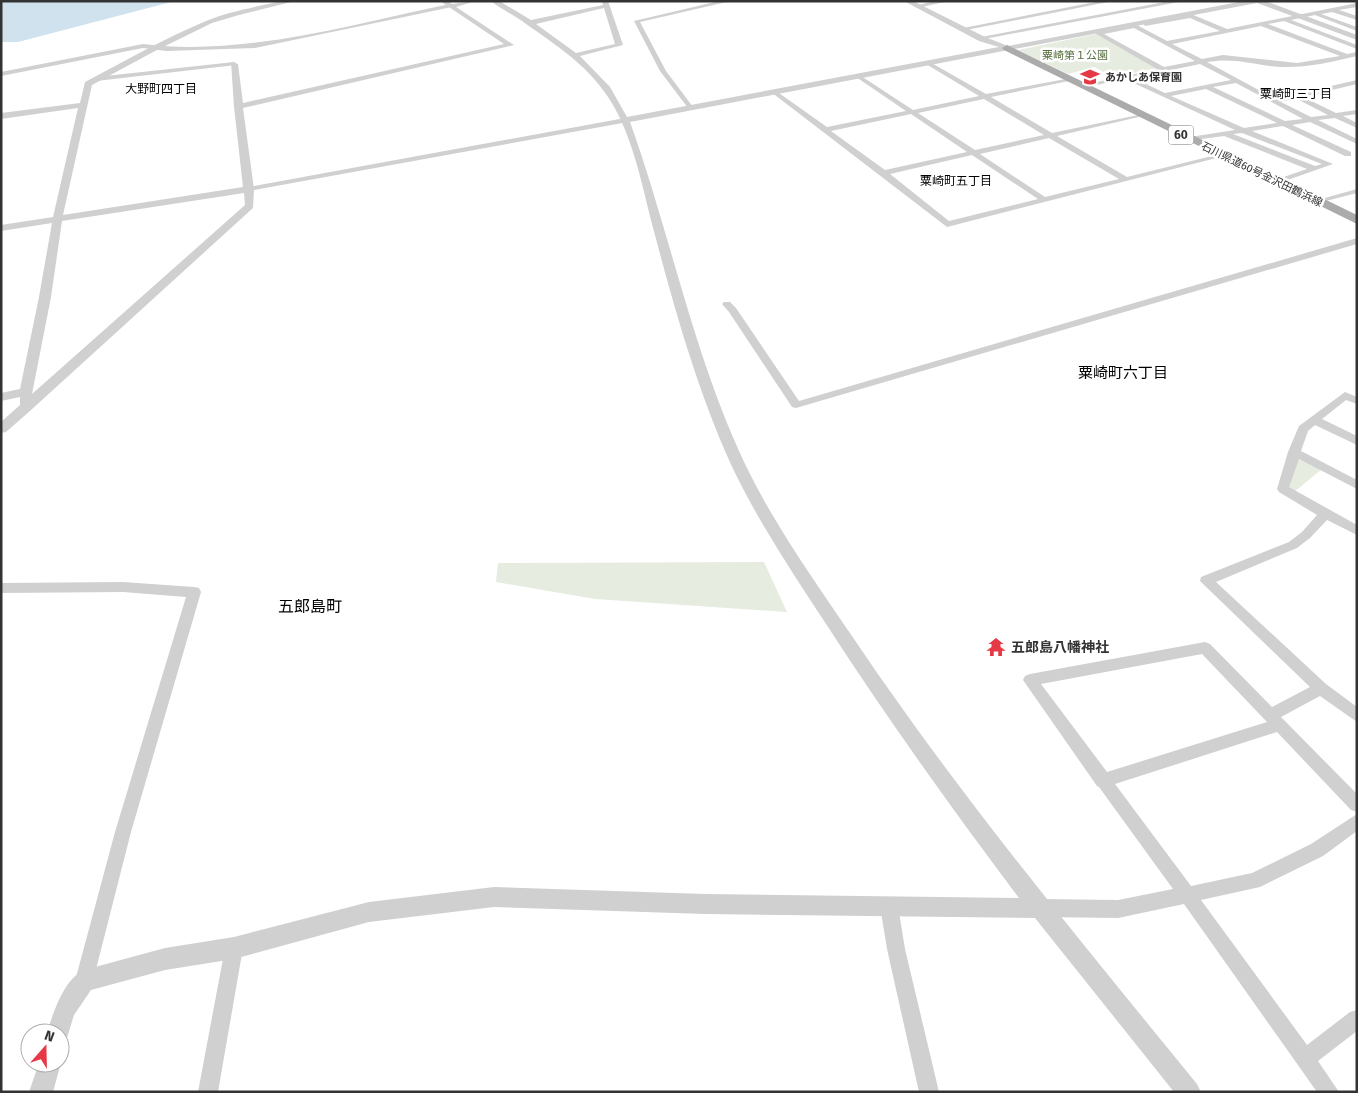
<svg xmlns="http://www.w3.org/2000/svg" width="1358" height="1093" viewBox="0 0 1358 1093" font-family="'Fira Sans','Noto Sans JP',sans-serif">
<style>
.green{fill:#e6ecdf}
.water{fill:#cfe2ee}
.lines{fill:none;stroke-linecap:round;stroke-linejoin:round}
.minor{fill:#d0d0d0;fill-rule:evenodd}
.tertiary{fill:#d0d0d0;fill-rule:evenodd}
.primary{fill:#ababab;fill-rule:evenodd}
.labels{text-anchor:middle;stroke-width:5;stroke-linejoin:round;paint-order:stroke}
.far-park-label{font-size:11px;fill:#56703f;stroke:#fff}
.far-poi-label{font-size:11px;font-weight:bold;fill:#333;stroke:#fff;text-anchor:start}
.far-street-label{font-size:11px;fill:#333;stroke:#fff}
.far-neighbourhood-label{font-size:12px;fill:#000;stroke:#fff}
.shield{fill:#fff;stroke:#707070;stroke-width:1}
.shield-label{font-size:12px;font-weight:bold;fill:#333}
.poi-label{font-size:14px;font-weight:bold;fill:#333;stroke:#fff;text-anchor:start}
.neighbourhood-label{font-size:15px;fill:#000;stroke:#fff}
.quarter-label{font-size:16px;fill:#000;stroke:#fff}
</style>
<rect width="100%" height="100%" fill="#fff"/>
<path class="green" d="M1096,34l61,34 -44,9 -19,-10 -26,7 -50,-24z
M1303,459l19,10 -28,23 -6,-5 10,-27z
M764,562l23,50 -192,-13 -99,-17 2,-19z"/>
<path class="water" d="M1,1h174l-157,41h-17z"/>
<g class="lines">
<path class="minor" d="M719,1h12l-91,21 26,49 27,36 -5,1 -28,-37 -26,-50z
M935,1h14l-32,7 -3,-2z
M1100,1h13l-152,30 -3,-2z
M1170,1h14l-205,39 -3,-2z
M1357,3v4l-18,3 18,6v4l-25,-8 -11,2 36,13v4l-42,-16 -24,5 66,25v4l-73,-28 -16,3 79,30 10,-2v4c-25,6 -51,12 -77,11 -25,-2 -47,-10 -73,-5l68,37 82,-19v4l-54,13 33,16 21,-3v4l-14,2 14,7v5l-22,-10 -17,2 39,19v5l-47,-22 -18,3 59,27v4h-6l-62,-30 -31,5 81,33 -54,19 -7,-2 35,-12 -83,-33 -37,5 -1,-2 4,-2 45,-7 -110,-51 -43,9 -3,-2 78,-17 -61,-35v-2l39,-8 32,17 53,-10 -30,-13 -45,8 -2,-3 48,-9 36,15zM1261,26l79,30 -43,7 -74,-8 -21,4 -30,-15zM1134,28l61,33 -31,6 -60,-33zM1200,64l31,16 -66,13 -32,-15zM1236,83l67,36 -18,2 -72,-34zM1206,89l71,34 -33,5 -73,-32zM1295,98l33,17 -17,2 -30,-15zM1242,133l80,31 -7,2 -82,-32z
M450,4l2,3 -197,41 -89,3 -23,-3 -142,28v-4l142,-28c99,13 210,-20 307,-40z
M928,61l58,33 85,-16v2l-2,1 -78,16 61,36 91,-19v2l-86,20 70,41 97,-24 4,2 -281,72 -176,-135 5,-1 51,36 79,-16 -50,-34v-2l2,-1 55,36 66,-14 -53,-32v-2zM984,99l60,36 -69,15 -57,-37zM911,114l56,38 -82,18 -54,-39zM1049,138l70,41 -74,18 -65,-43zM972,155l66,44 -89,22 -59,-47z
M234,62l2,1v2l-140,16 -3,-2 3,-2z
M625,118l4,2 -1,2 -379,69 -4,-2 4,-2z
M1357,189v4l-39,10 -4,-2z
M1357,238v6l-561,164 -4,-1 -63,-95 -7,-8 2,-2h6l6,6 63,93z
M1345,392l12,5v7l-11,-4 -24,19 35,17v9l-42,-20 -7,6 -7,20 56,29v9l-58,-30 -10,28 68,38v10l-30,-15 -17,18 -13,10 -81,34 110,102 31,23v15l-37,-26 -39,21 76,77v18l-6,-2 -74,-78 -162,52 76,102 61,-13 59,-29 46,-30v17l-34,25 -63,31 -59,13 106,145 43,-33 7,-2v21l-39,30 21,31h-22l-133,-188 -66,14 -78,-1 -6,-3 -3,-6 3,-6 6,-3 78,1 55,-11 -74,-102 -2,-1 -74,-106 2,-4 5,-2 175,-32 5,2 62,63 38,-20 -110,-106 1,-4 88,-35 13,-10 15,-17 -38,-23 -2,-3 11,-37 11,-26zM1202,654l65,68 -160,50 -66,-88z
M123,582l71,5 5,1 2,4 -70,240 -38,149 -3,6 -6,3 -6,-3 -3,-6 40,-149 71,-235 -63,-5 -122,1v-10z
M889,897l6,3 3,6 7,43 34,143h-20l-32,-143 -7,-43 3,-6z
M234,939l6,3 3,6 -25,144h-20l27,-144 3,-6z"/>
<path class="tertiary" d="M282,1h13l-56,14 -27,8 -57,28 -63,34 -29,130 180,-28 -9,-80 -3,-45 7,2 5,39 261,-59 -64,-43h8l4,3 23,-3 -19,6 58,38 -271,63 11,81 -1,19 -222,202 -25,22 -5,1v-11l19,-17v-8l-19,4v-8l19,-4 19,-92 13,-74 -51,8v-6l52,-8 25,-109 -77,11v-6l79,-10 5,-21c40,-21 80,-44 121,-61 24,-10 50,-14 76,-20zM244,193l1,12 -213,189 19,-97 11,-76z
M491,1h8l32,19 72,-15 -1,-4h6l15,44 -43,11 30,31 17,30 372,-70 -20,-6 -75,-40h9l72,36 23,9 236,-45h21l92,34v5l-100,-37 -627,119c42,117 65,242 121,354 29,57 67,110 103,163 105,156 224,299 343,445l4,8h-27l-139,-174 -330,-4 -211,-7 -125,15 -135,37 -69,11 -74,20 -17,25 -8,26 -6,2v-10h-13c6,-20 17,-54 37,-63l81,-22 69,-11 135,-35 125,-15 211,7 314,4c-67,-89 -130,-177 -191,-271 -32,-49 -65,-98 -91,-150 -36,-75 -61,-162 -82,-242 -13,-47 -22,-106 -52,-145 -22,-30 -52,-48 -81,-69 -10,-7 -21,-12 -31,-20zM604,8l11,36 -39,9 -40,-29z
M60,1060l1,3 -8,29h-24l10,-29h21z"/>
<path class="primary" d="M1007,45l350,170v9l-353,-174 -2,-2z"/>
</g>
<defs>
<g id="school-bare" transform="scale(1.5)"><path d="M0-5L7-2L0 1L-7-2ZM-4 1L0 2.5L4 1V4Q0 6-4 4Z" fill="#e63946" stroke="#fff" stroke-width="2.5" paint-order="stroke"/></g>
<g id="temple-bare" transform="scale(1.5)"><path d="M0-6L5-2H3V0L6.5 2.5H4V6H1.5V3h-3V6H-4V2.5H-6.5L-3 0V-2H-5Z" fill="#e63946" stroke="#fff" stroke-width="2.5" paint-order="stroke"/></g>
</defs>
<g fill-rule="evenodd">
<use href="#school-bare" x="1090" y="77"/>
<use href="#temple-bare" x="996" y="647"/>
</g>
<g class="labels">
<g class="far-park-label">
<text x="1075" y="59">粟崎第１公園</text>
</g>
<g class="far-poi-label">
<text x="1105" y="81">あかしあ保育園</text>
</g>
<g class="far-street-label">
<text transform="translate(1262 174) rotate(26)" y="4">石川県道60号金沢田鶴浜線</text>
</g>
<g class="far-neighbourhood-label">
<text x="161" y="93">大野町四丁目</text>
<text x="1296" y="98">粟崎町三丁目</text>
<text x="956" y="185">粟崎町五丁目</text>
</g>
<rect class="shield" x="1168.5" y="125.5" width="25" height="19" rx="4"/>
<g class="shield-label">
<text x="1181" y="139">60</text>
</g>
<g class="poi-label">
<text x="1011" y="652">五郎島八幡神社</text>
</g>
<g class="neighbourhood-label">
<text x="1123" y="378">粟崎町六丁目</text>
</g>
<g class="quarter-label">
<text x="310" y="612">五郎島町</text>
</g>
</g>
<rect width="1358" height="1093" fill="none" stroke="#333333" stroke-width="5"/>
<g transform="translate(45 1048) rotate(20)"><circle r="24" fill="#ffffff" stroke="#adadad"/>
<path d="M0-4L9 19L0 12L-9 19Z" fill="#e63946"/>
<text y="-8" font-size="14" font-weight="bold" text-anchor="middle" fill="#333333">N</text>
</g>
</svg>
